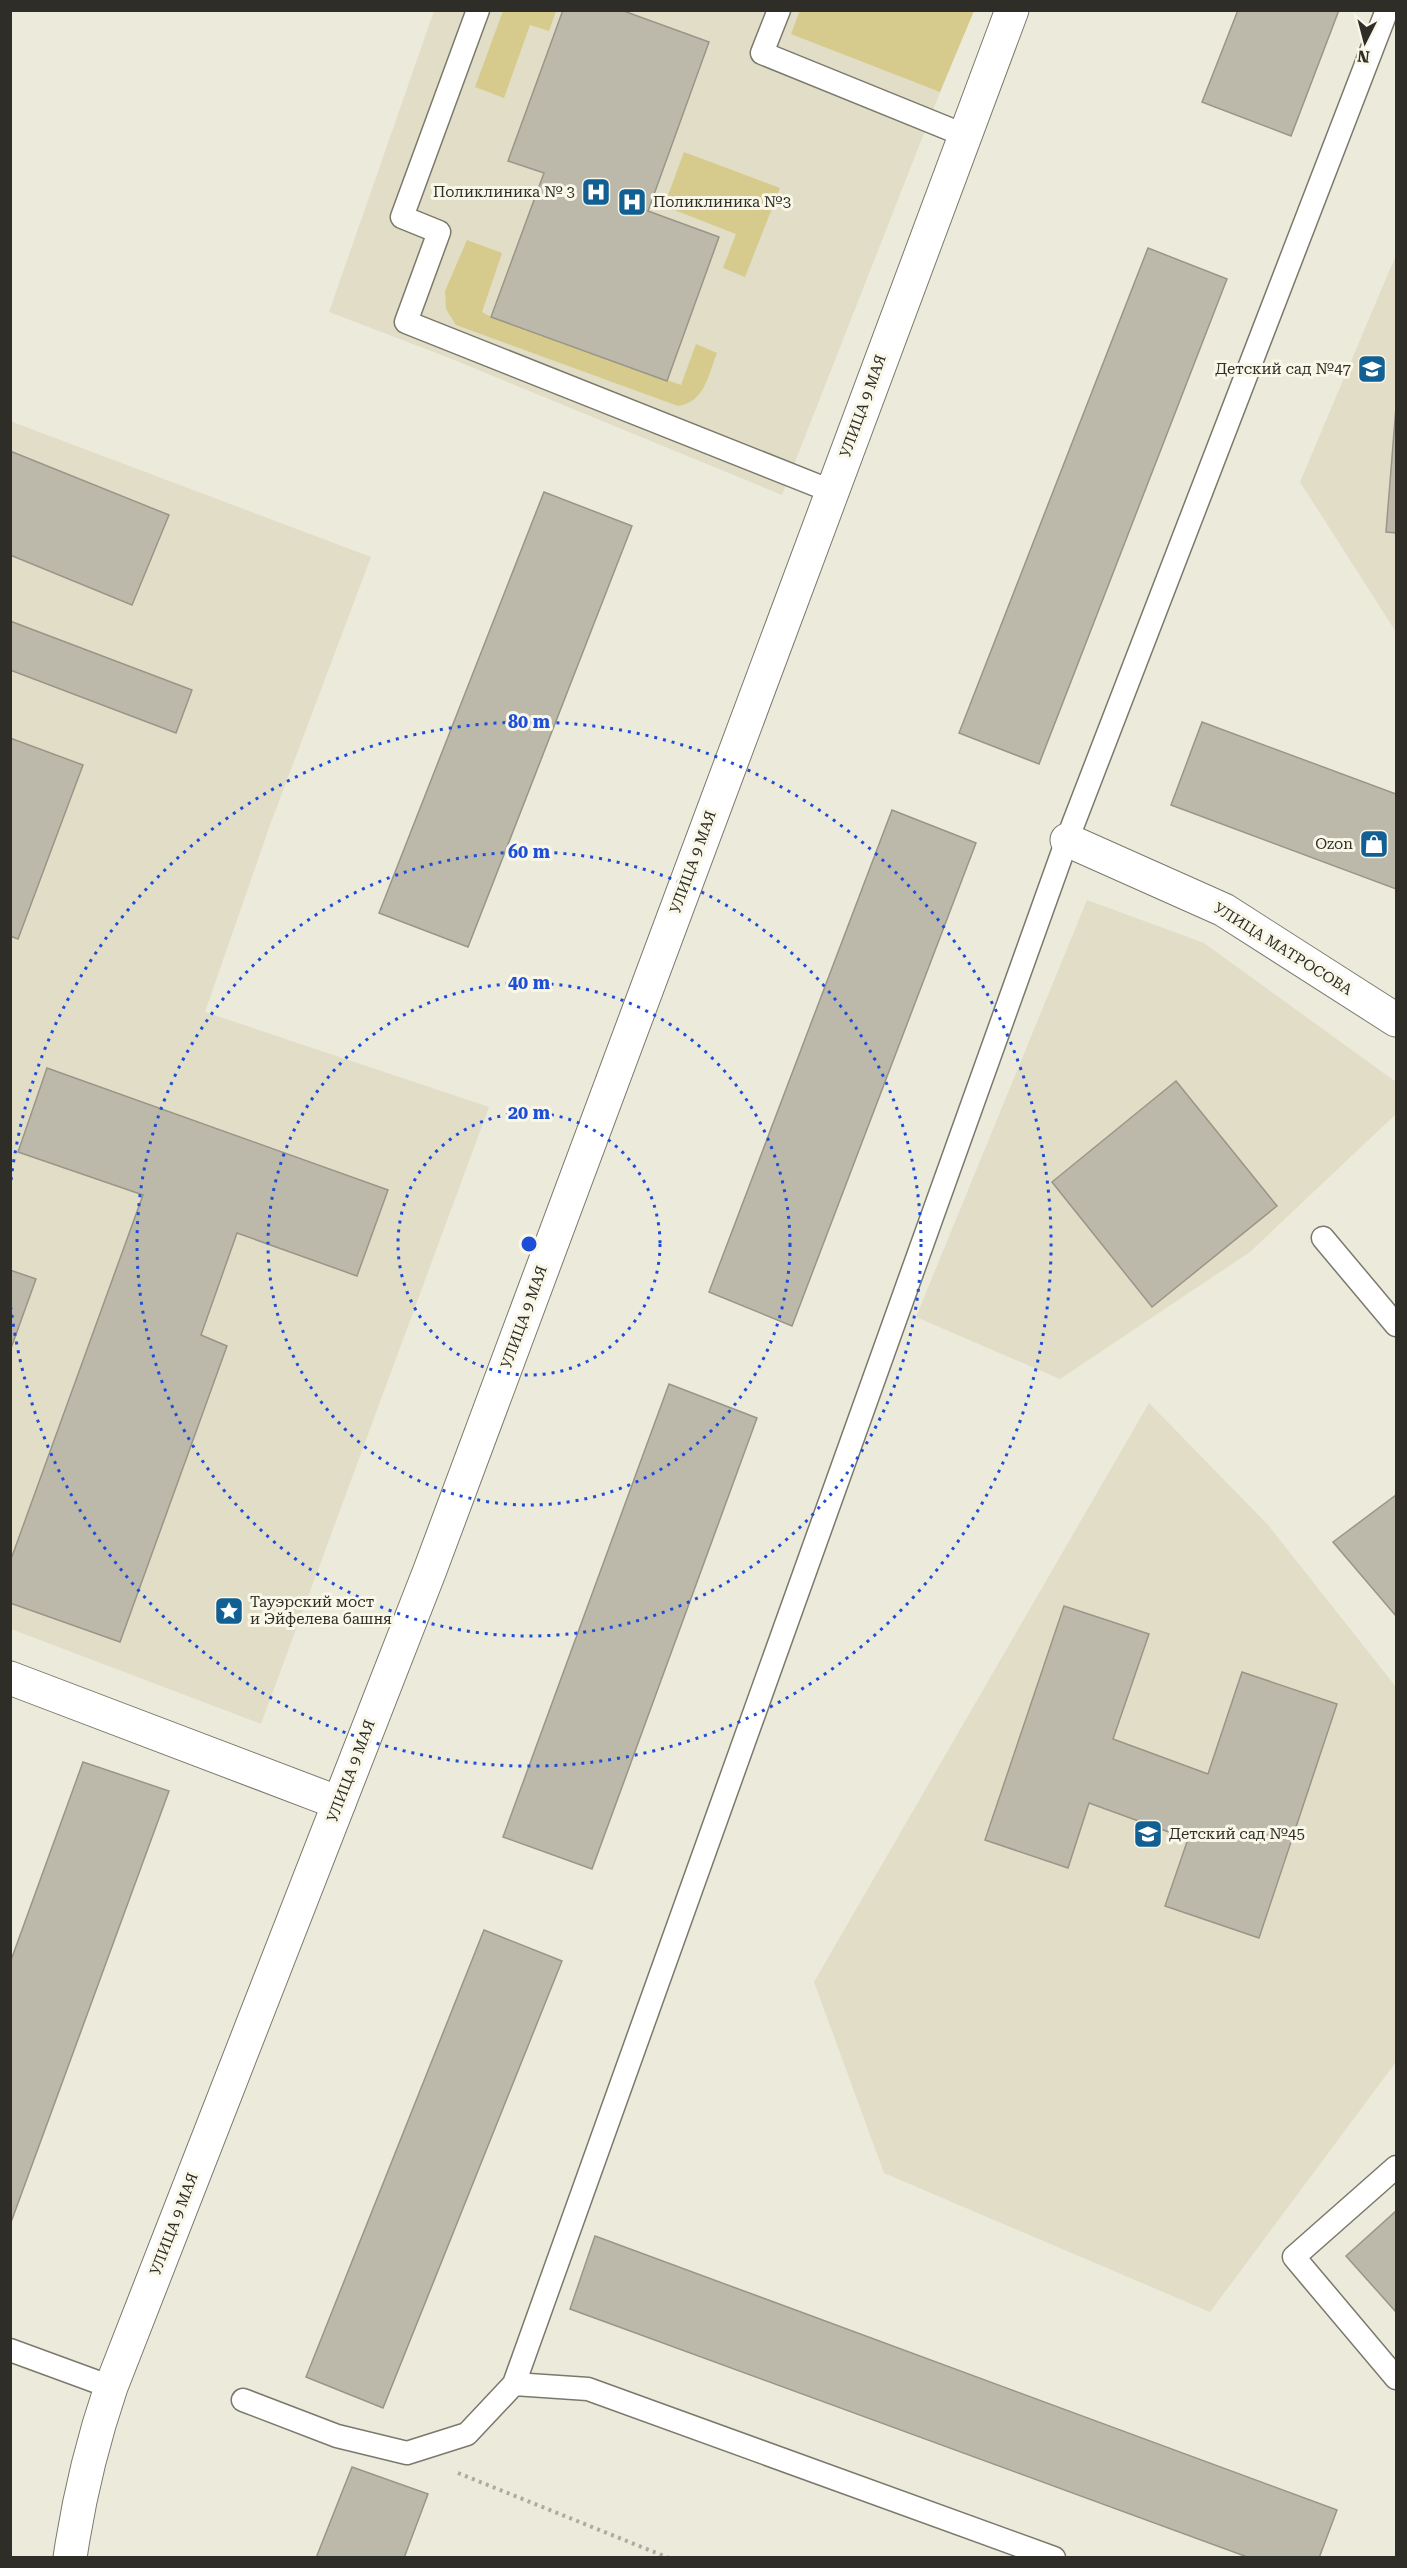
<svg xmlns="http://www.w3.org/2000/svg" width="1407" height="2568" viewBox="0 0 1407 2568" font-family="'Roboto Serif',serif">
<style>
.built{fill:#e1ddc7}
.green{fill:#d6cb8c}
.building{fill:#bcb9ab;stroke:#999688;stroke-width:1.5}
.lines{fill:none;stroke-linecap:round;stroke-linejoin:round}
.service-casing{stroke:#7b796b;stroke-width:25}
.minor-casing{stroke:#7b796b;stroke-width:35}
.secondary-casing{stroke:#7b796b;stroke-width:35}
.path{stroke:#adaba0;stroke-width:4;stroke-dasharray:3 4.5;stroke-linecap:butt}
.service{stroke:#fff;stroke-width:22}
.minor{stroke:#fff;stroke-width:33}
.secondary{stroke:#fff;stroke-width:33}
.ring{fill:none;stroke:#1d4ed8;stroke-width:3;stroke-dasharray:3 6}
.labels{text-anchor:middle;stroke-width:6;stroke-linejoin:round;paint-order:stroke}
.poi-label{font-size:15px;fill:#2e2d28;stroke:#f9f7e8;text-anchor:end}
.street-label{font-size:15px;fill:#2e2d28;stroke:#f9f7e8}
.centre{fill:#1d4ed8;stroke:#f9f7e8;stroke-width:3}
.ring-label{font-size:18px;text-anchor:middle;font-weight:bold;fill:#1d4ed8;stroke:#f9f7e8;stroke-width:6;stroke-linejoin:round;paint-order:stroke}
</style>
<rect width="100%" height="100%" fill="#eceadb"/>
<path class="built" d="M915,10l50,19 -183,466 -335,-138 -118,-45 105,-301z
M1396,255v377l-96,-150z
M10,421l361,136 -101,268 -65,187 284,95 -228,617 -250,-95z
M1087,900l117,43 192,139v32l-146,138 -190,127 -144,-62z
M1149,1403l119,122 128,162v375l-186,250 -326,-139 -70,-191z"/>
<path class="green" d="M800,10h174v1l-34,81 -149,-58z
M503,11h53l-7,20 -19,-6 -26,73 -29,-11z
M684,152l96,36 -35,89 -22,-9 13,-34 -72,-28z
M467,240l35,13 -20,59 9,5 190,68 15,-41 21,9c-9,22 -12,49 -39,53l-222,-81 -10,-16 -1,-18z"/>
<path class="building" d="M563,10h58l88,32 -61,169 71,26 -52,144 -176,-64 53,-144 -36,-12z
M1238,10h101l-48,126 -89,-34z
M1148,248l79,31 -188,485 -80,-31z
M1396,407v126l-10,-1z
M10,451l159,64 -37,90 -122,-50z
M544,492l88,34 -164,421 -89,-34z
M10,621l182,69 -16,43 -166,-63z
M1202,722l194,72v95l-225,-84z
M10,738l73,27 -65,174 -8,-3z
M892,810l84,33 -184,483 -83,-34z
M47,1068l341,122 -31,86 -120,-43 -36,102 26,11 -107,296 -110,-39v-41l133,-367 -125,-43z
M1176,1081l101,125 -125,101 -100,-125z
M10,1270l26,9 -26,72z
M669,1384l88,34 -165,451 -89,-32z
M1396,1495v121l-63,-74z
M1064,1606l85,28 -36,105 95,35 34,-102 95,32 -78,234 -94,-32 23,-67 -99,-36 -21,65 -83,-28z
M83,1762l86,29 -159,434v-262z
M484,1930l78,31 -179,447 -77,-31z
M1396,2211v101l-50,-56z
M595,2236l742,274 -18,48h-69l-680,-249z
M352,2467l76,27 -24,64h-88z"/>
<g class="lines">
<g class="service-casing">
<path id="service" d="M478,10l-76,207 37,15 -33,90 425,169
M779,10l-17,43 202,82
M1323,1238l73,87
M1396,2167l-102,90 102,121
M10,2350l101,37
M514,2384l553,-1544 320,-830
M243,2400l94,36 70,17 60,-19 47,-50 74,5 466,169"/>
</g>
<g class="minor-casing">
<path id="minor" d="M1067,840l157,70 172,110
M10,1678l329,125"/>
</g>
<g class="secondary-casing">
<path id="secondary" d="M70,2558c9,-62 21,-112 41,-171l319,-817 582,-1560"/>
</g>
<path class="path" d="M458,2473l211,85"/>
<use href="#service" class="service"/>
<use href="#minor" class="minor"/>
<use href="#secondary" class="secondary"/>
</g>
<g class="ring">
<circle cx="529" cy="1244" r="131"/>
<circle cx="529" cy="1244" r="261"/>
<circle cx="529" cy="1244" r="392"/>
<path d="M11 1180A522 522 0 1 1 11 1308"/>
</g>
<defs>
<g id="hospital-square" transform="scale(1.5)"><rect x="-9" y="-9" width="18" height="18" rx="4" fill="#126093" stroke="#f9f7e8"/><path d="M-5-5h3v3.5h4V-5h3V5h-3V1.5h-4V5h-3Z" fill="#fff"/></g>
<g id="school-square" transform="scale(1.5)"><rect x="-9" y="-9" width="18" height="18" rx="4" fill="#126093" stroke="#f9f7e8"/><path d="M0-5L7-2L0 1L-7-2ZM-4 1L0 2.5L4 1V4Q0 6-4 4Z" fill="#fff"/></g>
<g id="shop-square" transform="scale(1.5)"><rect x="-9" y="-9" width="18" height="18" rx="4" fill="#126093" stroke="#f9f7e8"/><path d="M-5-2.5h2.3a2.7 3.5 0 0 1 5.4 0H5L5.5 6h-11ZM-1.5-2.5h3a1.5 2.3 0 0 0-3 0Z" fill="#fff"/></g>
<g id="sight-square" transform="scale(1.5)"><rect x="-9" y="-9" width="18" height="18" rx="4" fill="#126093" stroke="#f9f7e8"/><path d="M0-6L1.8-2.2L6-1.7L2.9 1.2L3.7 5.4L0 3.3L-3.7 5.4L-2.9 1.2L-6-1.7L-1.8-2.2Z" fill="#fff"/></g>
</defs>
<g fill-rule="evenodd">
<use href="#hospital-square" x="596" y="192"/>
<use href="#hospital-square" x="632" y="202"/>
<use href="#school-square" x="1372" y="369"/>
<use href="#shop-square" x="1374" y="844"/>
<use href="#sight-square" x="229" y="1611"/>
<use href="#school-square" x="1148" y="1834"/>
</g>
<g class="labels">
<g class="poi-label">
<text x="575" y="197">Поликлиника № 3</text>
<text x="653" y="207" text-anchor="start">Поликлиника №3</text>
<text x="1351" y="374">Детский сад №47</text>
<text x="1353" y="849">Ozon</text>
<text x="250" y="1607" text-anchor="start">Тауэрский мост<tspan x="250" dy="17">и Эйфелева башня</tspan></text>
<text x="1169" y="1839" text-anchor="start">Детский сад №45</text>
</g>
<g class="street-label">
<text transform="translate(863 406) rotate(-70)" y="5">УЛИЦА 9 МАЯ</text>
<text transform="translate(693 862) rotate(-70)" y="5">УЛИЦА 9 МАЯ</text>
<text transform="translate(1283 949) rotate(32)" y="5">УЛИЦА МАТРОСОВА</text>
<text transform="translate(524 1317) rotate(-70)" y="5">УЛИЦА 9 МАЯ</text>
<text transform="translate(351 1771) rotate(-69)" y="5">УЛИЦА 9 МАЯ</text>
<text transform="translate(174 2224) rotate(-69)" y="5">УЛИЦА 9 МАЯ</text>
</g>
</g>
<circle cx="529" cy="1244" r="9" class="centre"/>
<g class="ring-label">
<text x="529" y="728">80 m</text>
<text x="529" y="858">60 m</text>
<text x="529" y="989">40 m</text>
<text x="529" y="1119">20 m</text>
</g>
<rect width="1407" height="2568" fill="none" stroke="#2e2d28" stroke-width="24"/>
<g transform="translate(1365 42) rotate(186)" stroke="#f9f7e8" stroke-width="4.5" paint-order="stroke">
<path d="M0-4.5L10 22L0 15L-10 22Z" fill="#2e2d28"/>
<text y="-9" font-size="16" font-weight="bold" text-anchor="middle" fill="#2e2d28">N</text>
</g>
</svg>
